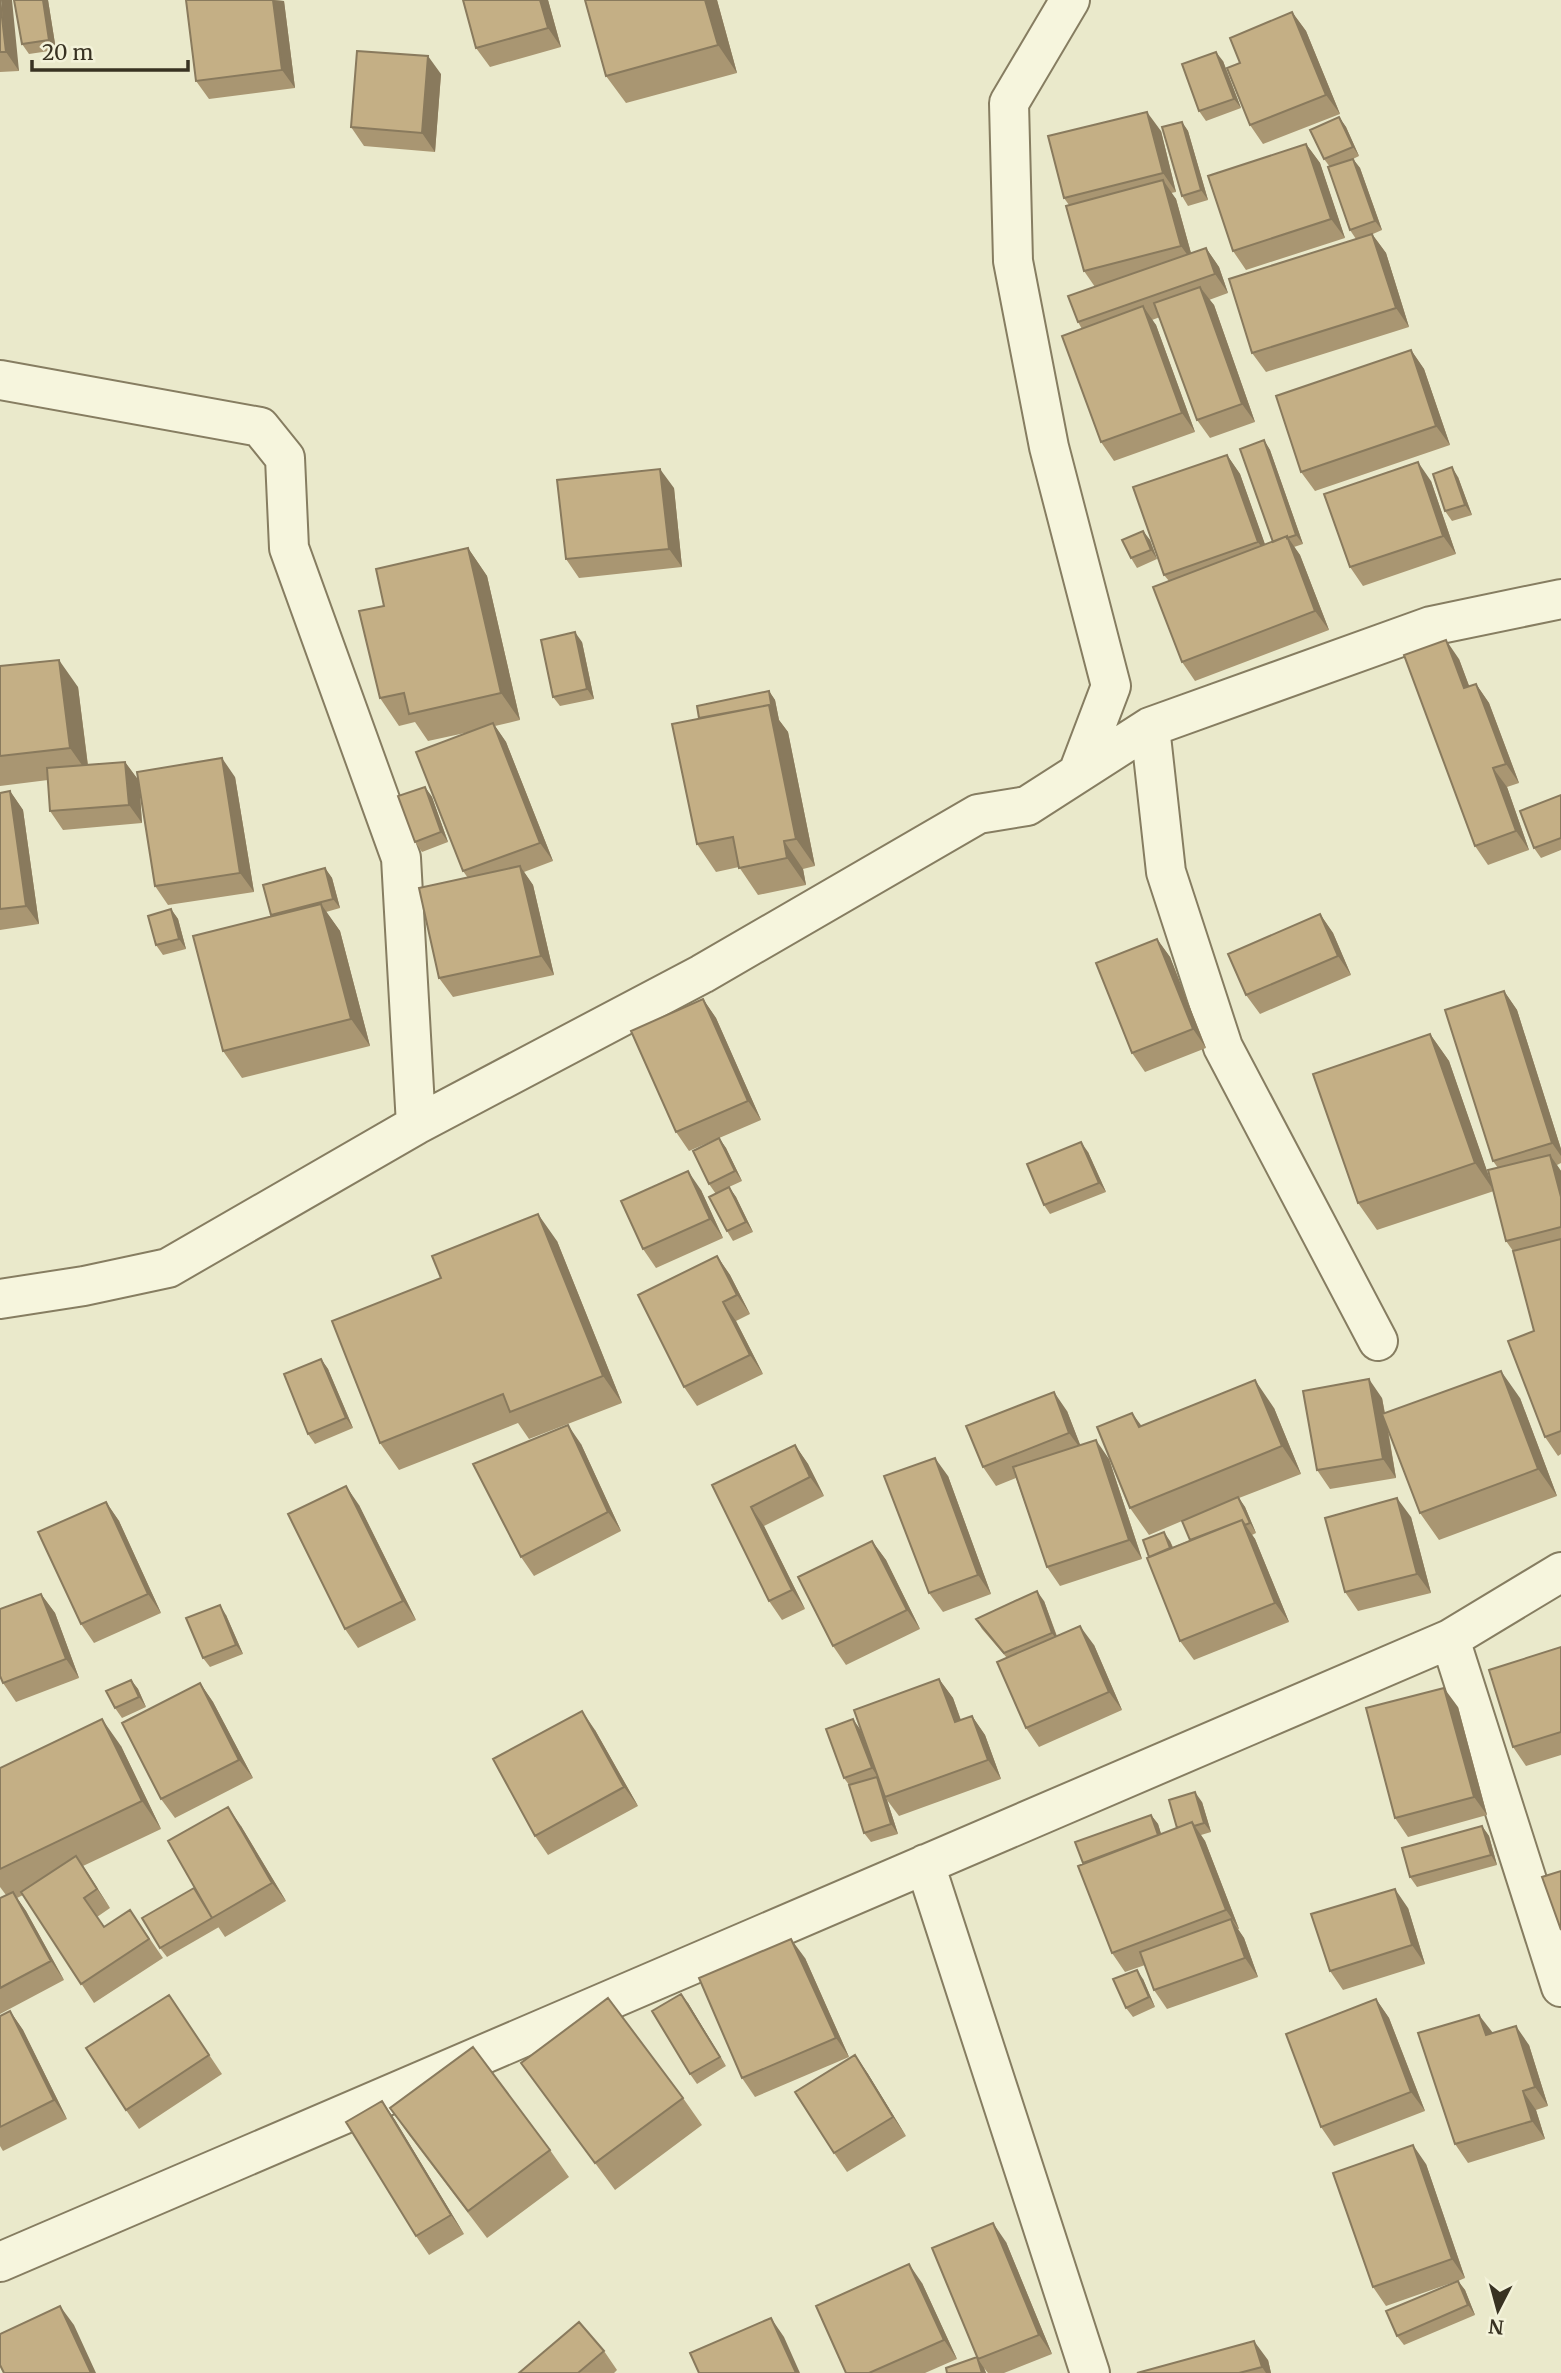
<svg xmlns="http://www.w3.org/2000/svg" width="1561" height="2373" viewBox="0 0 1561 2373" font-family="Merriweather,serif">
<style>
.lines{fill:none;stroke-linecap:round;stroke-linejoin:round}
.minor-casing{stroke:#867d61;stroke-width:42}
.minor{stroke:#f6f5dd;stroke-width:38}
.wall{fill:#a99672}
.shaded-wall{fill:#897a5d}
.building{fill:#c4af85;stroke:#897a5d;stroke-width:2}
</style>
<rect width="100%" height="100%" fill="#eae9cb"/>
<g class="lines">
<g class="minor-casing">
<path id="minor" d="M1070,0l-61,103 4,158 36,186 62,239 -33,87
M0,380l260,47 25,31 4,90 112,310 15,267
M1150,727l16,145 57,175 155,294
M0,1299l84,-13 84,-18 248,-143 286,-151 276,-160 49,-8 123,-79 281,-101 130,-27
M1450,1639l111,348
M925,1864l165,509
M0,2262l1450,-623 111,-67"/>
</g>
<use href="#minor" class="minor"/>
</g>
<path class="wall" d="M0,0l19,71 -19,1z
M14,0h34l8,50 -27,4 -7,-10z
M273,0l11,1 11,87 -86,11 -13,-18z
M463,0h85l13,47 -71,20 -14,-19z
M585,0h132l20,73 -111,30 -20,-27z
M1292,12l14,19 34,83 -77,30 -13,-19 -10,-62z
M1223,61l18,47 -35,13 -7,-10z
M441,74l-6,78 -71,-6 -13,-19z
M1339,117l7,10 13,29 -6,3 7,9 22,62 -16,7 6,-3 14,19 23,74 -143,45 -14,-19 104,-114 -6,-9 -20,-63 -6,-8z
M1182,122l6,9 20,69 -20,6 -6,-10z
M1161,131l15,61 -5,1 5,6 15,54 15,-5 13,19 9,26 -19,7 5,5 41,117 -45,16 -13,-18 -37,-103 -8,3 4,5 39,107 -81,29 -13,-19 -19,-113 -4,-7 17,-35 -11,-16 -15,-66 -5,-7z
M1306,144l14,19 25,75 -99,32 -13,-19z
M1411,350l13,19 26,76 -135,46 -14,-19z
M1264,440l6,10 33,94 -9,3 6,8 29,75 -134,51 -13,-19 -13,-81 -5,-6 63,-120 13,19 25,71 8,-3z
M1458,477l14,38 -20,6 -7,-10z
M1431,481l25,73 -93,32 -13,-19z
M674,488l8,79 -103,11 -13,-19z
M1143,531l7,9 7,19 -20,9 -6,-10z
M468,548l19,28 33,144 -25,6 11,16 47,119 -29,11 9,13 21,90 -101,22 -14,-19 29,-100 -5,-7 11,-140 -46,10 -13,-19 -16,4 -19,-28 4,-92z
M582,642l12,57 -34,7 -7,-9z
M1459,659l10,27 7,-2 13,19 30,80 -12,4 22,63 -41,15 -13,-19z
M0,666l78,21 10,78 37,-3 14,19 3,42 -79,7 -13,-19 -2,-31 -48,6z
M769,691l6,9 4,20 9,12 27,134 -12,3 3,16 -48,10 -19,-28 -23,5 -19,-28 2,-126z
M235,777l19,115 -86,13 -13,-19z
M425,787l7,10 16,45 -26,10 -7,-10z
M10,791l13,19 16,114 -39,6v-137z
M1561,795v55l-20,8 -7,-10z
M325,868l7,10 8,30 -14,4 14,19 30,115 -128,32 -19,-27 49,-135 -1,-1z
M171,909l7,10 8,30 -23,6 -7,-10z
M1320,914l13,19 18,42 -91,39 -14,-19z
M1157,939l13,18 36,91 -61,24 -13,-19z
M1504,991l13,19 44,139v14l-4,2 4,6v283l-3,2 -13,-19 -11,-106 -21,-80 -7,-10 -12,-50 -117,39 -19,-27 72,-169 19,27 44,128 5,-21 -5,-7z
M703,999l13,19 45,102 -72,31 -13,-19z
M719,1138l7,10 16,33 -13,6 7,10 17,35 -20,9 -6,-10 -11,-37 -7,-10z
M1088,1152l18,40 -56,22 -6,-9z
M701,1190l22,48 -67,30 -13,-19z
M557,1241l65,162 -93,36 -11,-16 -119,47 -19,-27z
M717,1256l13,19 20,39 -14,7 27,53 -66,32 -13,-19z
M321,1359l7,10 25,59 -38,16 -7,-10z
M1382,1398l3,15 135,-15 37,98 -118,44 -19,-27 -32,-84 8,49 -66,11 -13,-19z
M1274,1408l27,66 -62,24 6,9 11,26 -4,2 3,4 34,83 -95,38 -14,-19 -10,-100 3,6 17,-7 -8,-19 -33,14 -19,-27 12,-82z
M1067,1411l13,34 29,14 33,100 -82,27 -13,-19 -31,-89 -20,8 -13,-19z
M581,1444l40,87 -87,45 -13,-19z
M795,1445l13,19 16,32 -60,30 41,83 -23,11 -13,-19 -57,-116z
M948,1476l43,118 -48,18 -14,-19z
M106,1502l13,19 42,92 -67,30 -13,-19z
M359,1505l57,115 -58,28 -13,-19z
M1411,1517l20,76 -73,18 -13,-19z
M872,1541l14,19 34,69 -74,36 -13,-19z
M41,1594l14,19 24,65 -63,24 -13,-19z
M1044,1601l13,35 37,9 28,65 -83,37 -13,-19 -19,-70 -25,-29 -6,-10z
M226,1615l17,39 -33,13 -7,-9z
M1561,1647v108l-35,11 -13,-19z
M939,1679l14,19 8,22 11,-4 13,19 16,44 -102,37 -12,-16 11,34 -27,8 -7,-9 -15,-48 -5,-7 16,-49 16,42z
M131,1680l7,9 8,18 -24,11 -7,-10z
M200,1683l13,19 40,76 -78,40 -14,-19z
M1458,1707l29,108 -79,22 -13,-19z
M595,1730l43,76 -90,49 -13,-19z
M121,1746l40,83 -78,37 27,42 -13,9 7,10 26,-17 33,48 -69,45 -71,-108 -6,3 9,13 38,69 -64,34v-116l6,-3 -6,-8v-119z
M1202,1802l9,30 -10,3 4,6 34,88h-1l6,9 14,39 -91,32 -13,-19 -9,-25 -20,7 -13,-19 -29,-89 68,-49 7,9 3,10 16,-6z
M241,1826l45,75 -61,36 -8,-12 2,2 -52,30 -7,-9 34,-60z
M1482,1826l7,10 8,29 -80,22 -7,-10z
M1408,1908l17,56 -82,26 -13,-19z
M805,1958l44,99 -94,40 -13,-19z
M1143,1979l12,28 -22,10 -7,-9z
M169,1995l53,79 -83,55 -13,-19z
M1376,1999l13,19 36,93 -91,35 -13,-19z
M688,2003l38,63 -29,18 -7,-10z
M10,2011l13,19 44,89 -64,32 -3,-5v-130z
M1493,2033l36,12 19,61 -12,4 9,29 -77,24 -13,-19z
M855,2055l13,19 38,62 -59,36 -13,-19z
M521,2063l162,35 19,27 -87,65z
M382,2101l13,19 69,114 -35,21 -13,-19z
M390,2108l160,42 19,27 -82,61 -78,-103z
M1426,2164l39,114 -7,3 7,9 10,25 -71,30 -7,-9 60,-55 -71,25 -13,-19z
M1006,2242l46,112 -48,19h-16l-4,-5 2,5h-39l30,-16z
M922,2283l35,76 -32,14h-79z
M604,2351l13,19 -3,3h-95z
M1268,2360l3,13h-134z"/>
<path class="shaded-wall" d="M1,0h11l7,71 -13,-19z
M43,0h5l8,50 -7,-10z
M273,0l11,1 11,87 -13,-18z
M540,0h8l13,47 -13,-19z
M705,0h12l20,73 -19,-28z
M1292,12l14,19 34,83 -14,-19z
M1216,52l7,9 18,47 -7,-9z
M428,56l13,18 -6,78 -13,-19z
M1147,112l14,19 15,61 -13,-19z
M1339,117l7,10 13,29 -6,-9z
M1182,122l6,9 20,69 -7,-10z
M1306,144l14,19 25,75 -14,-19z
M1353,159l7,9 22,62 -7,-9z
M1163,180l13,19 18,65 -13,-18z
M1372,234l14,19 23,74 -13,-19z
M1206,248l13,19 9,26 -13,-19z
M1200,287l14,18 41,117 -13,-18z
M1143,306l13,19 39,107 -13,-19z
M1411,350l13,19 26,76 -14,-19z
M1264,440l6,10 33,94 -7,-9z
M1227,455l13,19 31,87 -13,-19z
M1418,462l13,19 25,73 -13,-18z
M1452,467l6,10 14,38 -7,-10z
M660,469l14,19 8,79 -13,-18z
M1143,531l7,9 7,19 -6,-9z
M1287,536l13,19 29,75 -14,-19z
M468,548l19,28 33,144 -19,-27z
M575,632l7,10 12,57 -7,-10z
M1446,640l13,19 18,48 -13,-19z
M59,660l19,27 11,88 -19,-27z
M1476,684l13,19 30,80 -13,-19z
M769,691l6,9 4,20 9,12 27,134 -19,-27 -27,-134z
M493,723l13,19 47,119 -13,-18z
M222,758l13,19 19,115 -14,-19z
M125,762l14,19 3,42 -13,-18z
M1493,768l14,19 22,63 -13,-19z
M425,787l7,10 16,45 -7,-10z
M10,791l13,19 16,114 -13,-18z
M784,841l19,28 3,16 -19,-27z
M520,866l13,19 21,90 -13,-19z
M325,868l7,10 8,30 -7,-9z
M321,904l19,27 30,115 -19,-27z
M171,909l7,10 8,30 -7,-10z
M1320,914l13,19 18,42 -13,-19z
M1157,939l13,18 36,91 -13,-19z
M1504,991l13,19 44,139v7l-9,-13z
M703,999l13,19 45,102 -13,-19z
M1430,1034l19,27 45,130 -19,-28z
M719,1138l7,10 16,33 -7,-10z
M1081,1142l7,10 18,40 -7,-9z
M1550,1155l11,16v26z
M688,1171l13,19 22,48 -13,-19z
M729,1187l7,10 17,35 -7,-10z
M538,1214l19,27 65,162 -19,-27z
M717,1256l13,19 20,39 -13,-19z
M723,1302l13,19 27,53 -13,-19z
M321,1359l7,10 25,59 -7,-10z
M1501,1371l19,27 37,98 -19,-27z
M1369,1379l13,19 14,80 -13,-19z
M1255,1380l19,28 27,66 -19,-28z
M1054,1392l13,19 16,41 -14,-19z
M1132,1413l20,27 -13,-13z
M568,1425l13,19 40,87 -13,-19z
M1096,1440l13,19 33,100 -13,-19z
M795,1445l13,19 16,32 -14,-19z
M935,1458l13,18 43,118 -13,-19z
M346,1486l13,19 57,115 -13,-19z
M1238,1497l7,10 11,26 -6,-10z
M1397,1498l14,19 20,76 -14,-19z
M106,1502l13,19 42,92 -13,-19z
M751,1507l13,19 41,83 -13,-19z
M1242,1520l13,19 34,83 -14,-19z
M1164,1532l6,9 7,18 -7,-9z
M872,1541l14,19 34,69 -13,-19z
M1037,1591l7,10 15,42 -7,-10z
M41,1594l14,19 24,65 -13,-19z
M220,1605l6,10 17,39 -7,-9z
M1080,1626l14,19 28,65 -13,-18z
M939,1679l14,19 15,43 -13,-19z
M131,1680l7,9 8,18 -7,-10z
M200,1683l13,19 40,76 -14,-18z
M1444,1688l14,19 29,108 -13,-18z
M582,1711l13,19 43,76 -14,-19z
M972,1716l13,19 16,44 -13,-19z
M102,1719l19,27 40,83 -19,-28z
M853,1719l7,10 18,48 -6,-9z
M877,1777l6,10 2,10 2,3 11,34 -7,-10z
M1195,1792l7,10 9,30 -7,-9z
M228,1807l13,19 45,75 -14,-18z
M1151,1815l7,9 7,22 -6,-10z
M1192,1822l13,19 34,88 -13,-19z
M1482,1826l7,10 8,29 -6,-10z
M76,1856l13,19 21,33 -13,-19z
M1395,1889l13,19 17,56 -13,-19z
M13,1892l13,19 38,69 -13,-19z
M1231,1919l13,19 14,39 -13,-19z
M791,1939l14,19 44,99 -13,-19z
M1137,1970l6,9 12,28 -6,-10z
M681,1994l7,9 38,63 -6,-9z
M1376,1999l13,19 36,93 -14,-19z
M10,2011l13,19 44,89 -13,-19z
M1479,2015l14,18 -7,2z
M1516,2026l13,19 19,61 -13,-19z
M855,2055l13,19 38,62 -13,-19z
M1523,2091l13,19 9,29 -13,-18z
M382,2101l13,19 69,114 -13,-19z
M1413,2145l13,19 39,114 -13,-19z
M993,2223l13,19 46,112 -13,-19z
M909,2264l13,19 35,76 -13,-19z
M1458,2281l7,9 10,25 -7,-10z
M60,2306l14,19 22,48h-5z
M771,2318l13,19 16,36h-4z
M1254,2341l14,19 3,13h-5l-4,-6z
M978,2359l6,9 2,5h-4z"/>
<path class="building" d="M0,0l6,52h-6z
M14,0h29l6,40 -27,4z
M186,0h87l9,70 -86,11z
M463,0h77l8,28 -72,20z
M585,0h120l13,45 -112,31z
M1292,12l34,83 -76,30 -23,-57 13,-5 -10,-25z
M357,51l71,5 -6,77 -71,-6z
M1216,52l18,47 -35,12 -17,-47z
M1147,112l16,61 -99,25 -16,-62z
M1339,117l14,30 -29,12 -14,-29z
M1182,122l19,68 -19,6 -20,-69z
M1306,144l25,75 -98,32 -25,-75z
M1353,159l22,62 -25,9 -22,-63z
M1163,180l18,66 -97,25 -18,-65z
M1372,234l24,74 -144,45 -23,-74z
M1206,248l9,26 -137,48 -10,-26z
M1200,287l42,117 -45,16 -43,-117z
M1143,306l39,107 -81,29 -39,-106z
M1411,350l25,76 -135,46 -25,-76z
M1264,440l32,95 -9,3v-2l-14,6 -33,-93z
M1227,455l31,87 -94,33 -31,-88z
M1418,462l25,74 -93,31 -26,-73z
M1452,467l13,38 -20,6 -12,-37z
M660,469l9,80 -103,10 -9,-79z
M1143,531l8,19 -20,8 -9,-18z
M1287,536l28,75 -133,51 -29,-75z
M468,548l33,145 -92,21 -5,-21 -24,5 -21,-87 25,-5 -8,-37z
M575,632l12,57 -34,8 -12,-57z
M1446,640l18,48 12,-4 30,80 -13,4 23,63 -41,15 -71,-191z
M59,660l11,88 -70,8v-90z
M769,691l3,19 -3,-5 -70,13 -2,-12z
M769,705l27,134 -12,2 3,17 -48,10 -6,-31 -36,7 -25,-120z
M493,723l47,120 -77,28 -47,-119z
M222,758l18,115 -85,13 -18,-114z
M125,762l4,43 -79,6 -3,-43z
M425,787l16,45 -26,10 -17,-46z
M10,791l16,115 -26,3v-116z
M1561,795v43l-27,10 -14,-37z
M520,866l21,90 -102,22 -20,-90z
M325,868l8,31 -62,16 -8,-30z
M321,904l30,115 -128,32 -30,-115z
M171,909l8,30 -23,6 -8,-29z
M1320,914l18,42 -92,39 -18,-41z
M1157,939l36,90 -61,24 -36,-90z
M1504,991l48,152 -59,18 -48,-151z
M703,999l45,102 -72,31 -45,-101z
M1430,1034l45,129 -117,40 -45,-129z
M719,1138l16,33 -26,13 -16,-33z
M1081,1142l18,41 -55,22 -17,-41z
M1550,1155l11,42v30l-55,14 -18,-71z
M688,1171l22,48 -67,30 -22,-48z
M729,1187l17,35 -19,9 -18,-34z
M538,1214l65,162 -93,36 -7,-18 -123,49 -48,-122 109,-43 -9,-22z
M1561,1239v192l-16,6 -37,-96 26,-10 -21,-80z
M717,1256l20,39 -14,7 27,53 -66,32 -46,-92z
M321,1359l25,59 -38,16 -24,-60z
M1501,1371l37,98 -118,44 -38,-99z
M1369,1379l14,80 -66,11 -14,-79z
M1255,1380l27,66 -152,62 -33,-81 35,-14 7,14z
M1054,1392l15,41 -86,34 -17,-41z
M568,1425l40,87 -87,45 -48,-93z
M1096,1440l33,100 -82,27 -34,-100z
M795,1445l15,32 -59,30 41,83 -23,11 -57,-116z
M935,1458l43,117 -49,18 -45,-117z
M346,1486l57,115 -58,28 -57,-115z
M1238,1497l12,26 -5,2 -3,-5 -52,20 -8,-19z
M1397,1498l20,76 -72,18 -20,-74z
M106,1502l42,92 -67,30 -43,-92z
M1242,1520l33,83 -95,38 -33,-83z
M1164,1532l6,16 -21,9 -6,-17z
M872,1541l35,69 -74,36 -35,-69z
M1037,1591l15,42 -48,20 -28,-34z
M41,1594l25,65 -63,24 -3,-7v-67z
M220,1605l16,40 -33,13 -17,-40z
M1080,1626l29,66 -83,36 -29,-66z
M1561,1647v85l-48,15 -24,-77z
M939,1679l16,43 17,-6 16,44 -103,37 -31,-87z
M131,1680l8,17 -24,11 -9,-17z
M200,1683l39,77 -78,39 -39,-76z
M1444,1688l30,109 -79,21 -29,-110z
M582,1711l42,76 -89,49 -42,-77z
M102,1719l40,82 -142,68v-101z
M853,1719l19,49 -28,10 -18,-49z
M877,1777l14,47 -27,9 -15,-48z
M1195,1792l9,31 -10,3 -2,-4 -15,6 -8,-28z
M228,1807l44,76 -60,35 -44,-77z
M1151,1815l7,20 -75,28 -8,-21z
M1192,1822l34,88 -114,43 -34,-87z
M1482,1826l9,29 -81,22 -8,-29z
M76,1856l21,33 -13,9 20,29 26,-17 19,29 -68,45 -60,-92z
M1561,1871v59l-19,-53z
M194,1888l18,30 -52,30 -18,-30z
M1395,1889l17,56 -82,26 -19,-57z
M13,1892l38,69 -51,27v-90z
M1231,1919l14,39 -91,32 -14,-38z
M791,1939l45,99 -94,40 -43,-100z
M1137,1970l12,27 -23,11 -13,-29z
M681,1994l39,63 -30,17 -38,-63z
M169,1995l40,60 -83,55 -40,-62z
M608,1998l75,100 -88,65 -74,-100z
M1376,1999l35,93 -90,35 -35,-93z
M10,2011l44,89 -54,27v-111z
M1479,2015l7,20 30,-9 19,61 -12,4 9,30 -77,23 -37,-111z
M473,2047l77,103 -82,61 -78,-103z
M855,2055l38,62 -59,36 -39,-61z
M382,2101l69,114 -35,21 -70,-114z
M1413,2145l39,114 -79,28 -40,-114z
M993,2223l46,112 -61,24 -46,-111z
M909,2264l35,76 -75,33h-23l-30,-67z
M1458,2281l10,24 -71,31 -11,-25z
M60,2306l31,67h-87l-4,-8v-31z
M771,2318l25,55h-97l-9,-20z
M579,2322l25,29 -26,22h-59z
M1254,2341l8,26 -23,6h-102z
M977,2357l5,16h-35l-1,-5z"/>
<g transform="translate(1498 2310) rotate(186)" stroke="#f3f2d9" stroke-width="5" paint-order="stroke">
<path d="M0-5L12 26L0 18L-12 26Z" fill="#383222"/>
<text y="-10" font-size="19" font-weight="bold" text-anchor="middle" fill="#383222">N</text>
</g>
<path d="M32 60v10h156v-10" fill="none" stroke="#383222" stroke-width="3.5"/>
<text x="42" y="60" font-size="21" fill="#383222" stroke="#f3f2d9" stroke-width="5" paint-order="stroke">20 m</text>
</svg>
